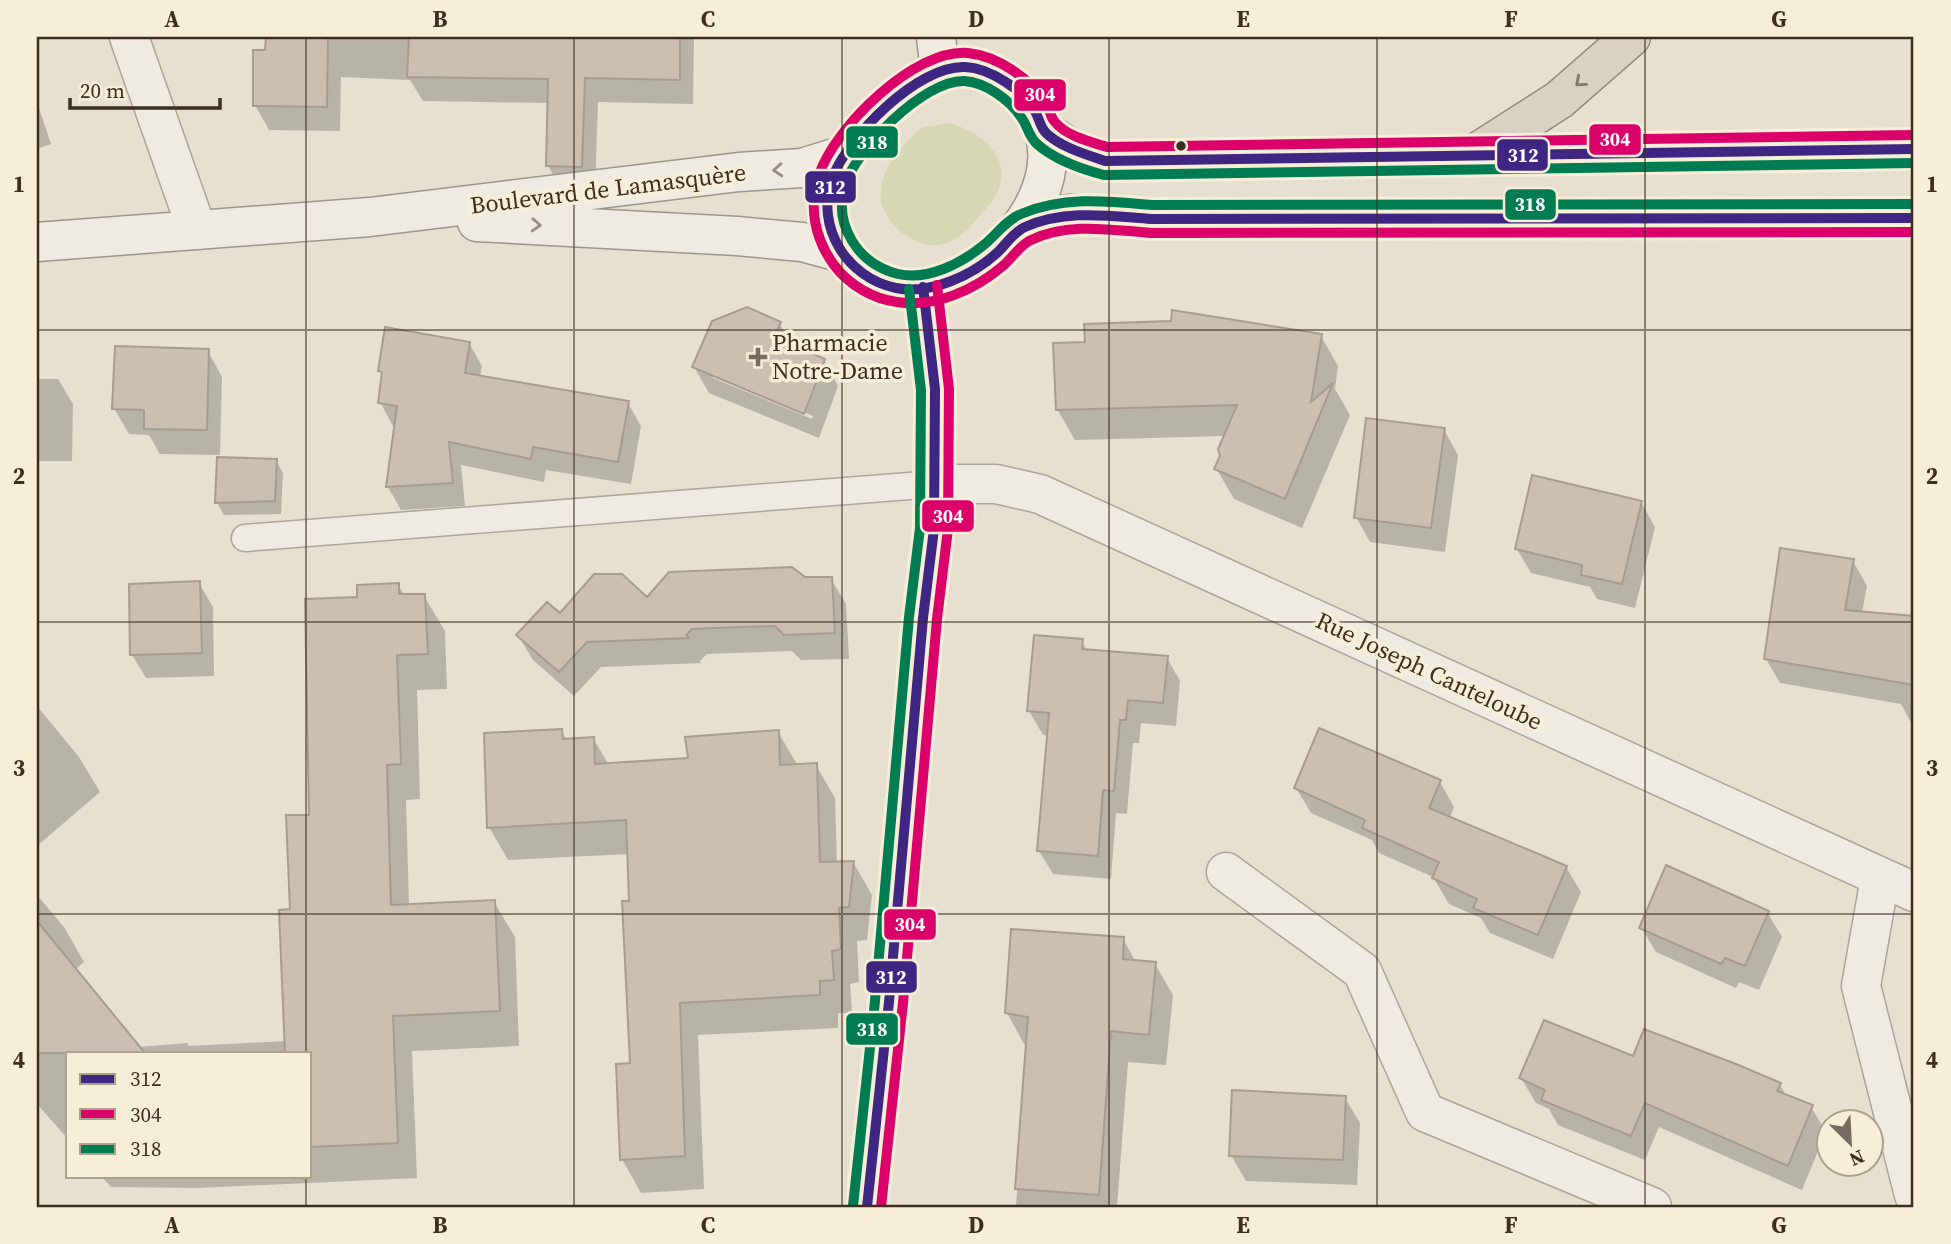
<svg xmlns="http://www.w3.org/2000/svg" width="1951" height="1244" viewBox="0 0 1951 1244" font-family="'Source Serif 4',serif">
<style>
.green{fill:#d6d7b3}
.shadow{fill:#0003;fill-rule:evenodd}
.building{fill:#cbbfb2;stroke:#a89c90;stroke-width:2}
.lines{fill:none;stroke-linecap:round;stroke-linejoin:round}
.lane-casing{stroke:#ada599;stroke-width:29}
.street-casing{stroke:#ada599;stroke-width:41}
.secondary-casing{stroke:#9c958a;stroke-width:41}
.highway-casing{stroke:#928b80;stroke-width:41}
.lane{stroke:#efebe3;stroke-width:26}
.street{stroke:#efebe3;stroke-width:38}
.secondary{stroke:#efebe3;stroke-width:38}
.highway{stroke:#dad1c2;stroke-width:38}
.bus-1-casing{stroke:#f7eed8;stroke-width:16}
.bus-2-casing{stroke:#f7eed8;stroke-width:16}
.bus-3-casing{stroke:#f7eed8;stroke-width:16}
.bus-1{stroke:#3f2682;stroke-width:10}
.bus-2{stroke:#dc006b;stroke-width:10}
.bus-3{stroke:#007c52;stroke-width:10}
.oneway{stroke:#847769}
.oneway2{stroke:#968c82}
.grid{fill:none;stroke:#3d2e20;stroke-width:2;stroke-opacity:0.55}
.bus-dot{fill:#3d2e20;stroke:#f7eed8;stroke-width:2.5}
.poi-dot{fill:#786c5e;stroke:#f7eed8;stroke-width:2.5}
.labels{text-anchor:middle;stroke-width:7;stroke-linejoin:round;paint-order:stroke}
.street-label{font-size:24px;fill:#3d2e20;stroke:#f7eed8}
.poi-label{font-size:24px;fill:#3d2e20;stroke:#f7eed8;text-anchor:start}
.line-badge{stroke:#f7eed8;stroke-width:2.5}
.badge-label{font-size:19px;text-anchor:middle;font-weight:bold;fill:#fff}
.neatline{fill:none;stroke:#3d2e20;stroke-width:2.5}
.grid-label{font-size:23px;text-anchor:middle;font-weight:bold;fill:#3d2e20}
</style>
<rect width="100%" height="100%" fill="#e7e0d1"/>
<path class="green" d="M950,123c30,9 64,34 47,70 -4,8 -10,14 -16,21 -21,27 -43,43 -77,20 -10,-7 -18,-17 -22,-29 -7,-31 17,-57 39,-77z"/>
<path class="shadow" d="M267,37h427l-1,67 -95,-2 -3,89 -33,-1 -14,-24 1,-63 -126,-2 -13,-21 -69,-3 -1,54 -71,-1 -14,-25 12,-53z
M37,102l14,42 -14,5z
M779,323l14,24 31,13 14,26 -19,52 -110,-45 -15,-26zM713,374l100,42 -1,3 -99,-41z
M1321,336l17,30 -3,23 15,26 -48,113 -68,-29 -18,-31 6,-12 4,-20 -151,4 -18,-31z
M469,343l13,23 -2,12 148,25 13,23 -10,58 -85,-14 -2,12 -83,-17 4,41 -64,4 -13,-23 8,-61h-3l-13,-24 3,-25 -4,-6z
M208,351l14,26 -2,78 -60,-1 -11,-19 -20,-1 -15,-26z
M37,379h21l15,25 -1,57h-35z
M1444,430l14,25 -13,97 -75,-10 -14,-25z
M276,460l7,13 -2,41 -57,1 -7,-12z
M1641,502l14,25 -20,81 -38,-9 -7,-12 -59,-14 -14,-24z
M1853,561l14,25 -5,27 52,5v110l-13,-24 -121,-21 -14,-24z
M804,579h27l15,25 3,55 -48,1 -9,-9 -85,3 -7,7 1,2 -100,4 -27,29 -41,-36 -15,-25 42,-20 87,-15z
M199,583l14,24 1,69 -68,2 -14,-23z
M398,585l7,11h19l21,35 2,58 -30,1 3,109 -14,1 3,106 85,-4 21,35 4,109 -107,5 5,127 -220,10 -86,-1 -10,-11h209v-123h-242v86l-31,-35v-209l27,32 20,35 -9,8 63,77 49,-4 2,3 98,-5 4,-130 68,-312z
M1082,641l5,10 80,7 13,23 -4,45 -35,-3 -2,20h-6l-6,71 -11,-1 -5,66 -58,-5 -14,-23 10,-116h-6l-14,-24z
M37,706l42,51 21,35 -63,54z
M561,731l6,9 26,-2 16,27 81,-5 88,-28 20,34 18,-1 19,33 2,65 16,-1 19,33 -5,45 -10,1 2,41 -9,2 2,29h-14v15l-140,7 6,154 -63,4 -19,-34 10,-94 -3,-211 -121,6 -19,-33z
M1440,782l14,25 -4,11 116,49 15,25 -28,67 -63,-26 -9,-15 -32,-14 -16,-27 -54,-24 -7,-13 -61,-27 -15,-25z
M1767,912l15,25 -23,53 -20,-8 -3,6 -80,-36 -15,-25z
M1123,939l13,23 19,2 18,31 -7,70 -38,-3 -11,145h-101l11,-163h-3l-17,-31z
M1634,1058l146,27 7,12 24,10 15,25 -24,58 -143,-63 -14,33 -87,-35 -9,-16 -13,-6 -15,-25z
M1345,1098l15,25 -3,62 -111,-4 -15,-26z"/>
<path class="building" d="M266,37h62l-1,70 -74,-1v-56h12z
M409,37h271v43l-95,-2 -3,89 -36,-1 2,-87 -141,-2z
M747,307l34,15 -7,15 51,22 -21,55 -112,-47 20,-46z
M1172,310l150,24 -11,68 22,-19 -48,116 -71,-30 6,-13 -2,-7 19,-44 -181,5 -3,-67 32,-1 -1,-18 87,-3z
M385,327l85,15 -5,31 164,28 -11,61 -85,-15 -2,12 -82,-17 4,41 -67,4 11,-81 -19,-3 4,-31 -4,-1z
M115,346l94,3 -2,81 -63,-1v-19l-32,-1z
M1366,418l79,10 -14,100 -77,-10z
M217,457l60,2 -2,42 -60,2z
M1532,475l110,26 -20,83 -41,-9 1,-10 -67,-16z
M1780,548l74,11 -9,51 69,6v69l-150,-26z
M792,567l13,10h27l3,56 -51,2 -9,-9 -60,2 -23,1 -6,6 3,3 -102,4 -28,30 -43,-37 31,-33 13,11 34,-39h28l25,23 22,-25z
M200,581l2,72 -72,2 -1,-71z
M399,583v11h26l3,60 -31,1 4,109 -14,1 4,140 104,-5 5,111 -107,5 5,127 -88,4v-94h-25l-6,-143 11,-1 -4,-94h23l-4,-216 52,-2v-12z
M1034,635l49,4 -1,10 86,7 -5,47 -35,-3 -2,20h-6l-6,71 -11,-1 -5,66 -61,-5 12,-138 -22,-2z
M1319,728l122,52 -12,28 138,58 -29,69 -65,-27 4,-9 -45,-21 7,-16 -77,-34 3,-8 -71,-32z
M562,729l1,10 31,-2 1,27 93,-6 -3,-21 94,-7 1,35 37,-2 3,99 34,-1 -5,46 -10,1 2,41 -9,2 2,29 -14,1v14l-140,8 5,153 -65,4 -4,-96 14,-1 -8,-162h7l-3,-81 -139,8 -3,-95z
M1666,865l103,46 -24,55 -20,-8 -4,6 -82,-36z
M37,921l108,132h-108z
M1011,929l113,8 -1,22 33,3 -7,73 -38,-4 -12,164 -84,-6 13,-172 -23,-4z
M1544,1020l89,36 11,-27 92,35 45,19 -4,8 36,14 -25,61 -143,-63 -14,33 -90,-36 4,-10 -26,-12z
M1232,1090l114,6 -3,64 -114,-4z"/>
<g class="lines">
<g class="lane-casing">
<path id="lane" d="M245,538l690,-54"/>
</g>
<g class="street-casing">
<path id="street" d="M129,37l68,193
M935,484h61l44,10 874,398
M1226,872l136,99 63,141 227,95
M1880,878l-19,108 53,209"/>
</g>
<g class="secondary-casing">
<path id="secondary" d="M936,37l4,34
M964,67c11,3 25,6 35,12 140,82 -59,285 -153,181 -59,-66 32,-161 92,-188 8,-3 18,-4 26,-5z
M1043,130l31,21 31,10 809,-12
M477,222l260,14 65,6 37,10
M1022,228l47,-14 82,5 763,-1
M37,242l333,-25 369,-45 63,-4 42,-13
M867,1207l22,-205 34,-384 11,-89 1,-140 -12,-102"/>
</g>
<g class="highway-casing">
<path id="highway" d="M1473,155l86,-55 72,-63"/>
</g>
<use href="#lane" class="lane"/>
<use href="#street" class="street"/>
<use href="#secondary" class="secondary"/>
<use href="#highway" class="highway"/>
<g class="bus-1-casing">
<path id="bus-1" d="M1914,149l-809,12c-20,-7 -42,-13 -58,-27 -7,-6 -7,-14 -12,-23 -12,-21 -45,-43 -70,-44 -47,-2 -118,70 -133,112 -17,48 15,99 64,109 35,7 77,-13 102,-36 9,-9 16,-20 27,-25 41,-18 83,-11 126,-8l763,-1
M867,1207l22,-205 34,-384 11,-89 1,-140 -12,-102"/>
</g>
<g class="bus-2-casing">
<path id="bus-2" d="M1914,135l-807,12c-16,-5 -41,-11 -52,-25 -5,-5 -5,-13 -9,-19 -16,-25 -49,-47 -78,-50 -53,-5 -134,75 -149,122 -11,32 -4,64 15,90 15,20 39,34 63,37 38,6 78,-12 107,-37 9,-8 16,-20 27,-25 37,-18 80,-10 120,-7l763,-1
M881,1207l22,-204 34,-384 11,-90 1,-140 -12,-104"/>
</g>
<g class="bus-3-casing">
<path id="bus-3" d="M1914,204l-762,1c-45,-4 -88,-9 -131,9 -15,6 -24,20 -36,30 -23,19 -57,37 -87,30 -40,-10 -65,-49 -53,-89 11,-36 79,-105 119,-104 21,1 46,19 57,36 7,9 7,19 16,27 18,16 44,25 67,31l810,-12
M853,1206l22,-205 34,-384 11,-89 1,-138 -12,-101"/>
</g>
<use href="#bus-1" class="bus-1"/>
<use href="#bus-2" class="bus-2"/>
<use href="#bus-3" class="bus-3"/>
</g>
<defs><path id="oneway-chevron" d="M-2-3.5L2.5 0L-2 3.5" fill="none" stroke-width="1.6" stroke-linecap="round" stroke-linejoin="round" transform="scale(1.75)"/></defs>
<use class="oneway" href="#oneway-chevron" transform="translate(1580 82) rotate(139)"/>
<g class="oneway2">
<use href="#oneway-chevron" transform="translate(778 170) rotate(176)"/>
<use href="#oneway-chevron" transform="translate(536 225) rotate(3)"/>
</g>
<path class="grid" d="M306,37v1016M574,37v1170M842,37v1170M1109,37v1170M1377,37v1170M1645,37v1170M37,330h1877M37,622h1877M37,914h1877M306,1176v31"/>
<circle class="bus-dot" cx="1181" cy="146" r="6"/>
<path class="poi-dot" d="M754.5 346.5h7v7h7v7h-7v7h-7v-7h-7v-7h7z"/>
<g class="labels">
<g class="street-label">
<text transform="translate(608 189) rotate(-7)" y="8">Boulevard de Lamasquère</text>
<text transform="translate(1429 671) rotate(25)" y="8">Rue Joseph Canteloube</text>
</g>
<g class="poi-label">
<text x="772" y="351">Pharmacie<tspan x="772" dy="28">Notre-Dame</tspan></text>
</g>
</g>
<g class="line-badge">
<rect x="1013" y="78" width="54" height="34" rx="7" fill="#dc006b"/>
<rect x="1588" y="123" width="54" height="33" rx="7" fill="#dc006b"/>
<rect x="845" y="125" width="54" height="34" rx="7" fill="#007c52"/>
<rect x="1496" y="138" width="53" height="34" rx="7" fill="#3f2682"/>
<rect x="804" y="170" width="53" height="34" rx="7" fill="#3f2682"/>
<rect x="1504" y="188" width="53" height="33" rx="7" fill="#007c52"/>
<rect x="921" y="499" width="54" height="34" rx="7" fill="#dc006b"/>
<rect x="883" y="908" width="54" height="33" rx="7" fill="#dc006b"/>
<rect x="865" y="960" width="53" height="34" rx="7" fill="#3f2682"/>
<rect x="845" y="1012" width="54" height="34" rx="7" fill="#007c52"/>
</g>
<g class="badge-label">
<text x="1040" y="101">304</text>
<text x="1615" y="146">304</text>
<text x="872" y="149">318</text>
<text x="1523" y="162">312</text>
<text x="830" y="194">312</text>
<text x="1530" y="211">318</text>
<text x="948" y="523">304</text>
<text x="910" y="931">304</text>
<text x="891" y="984">312</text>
<text x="872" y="1036">318</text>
</g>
<rect width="1951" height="1244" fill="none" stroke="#f7eed8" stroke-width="77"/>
<rect x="66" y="1052" width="245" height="126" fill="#f7eed8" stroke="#ada18e" stroke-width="2"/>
<rect x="80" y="1074" width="35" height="10" fill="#3f2682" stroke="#ada18e" stroke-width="2"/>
<text x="130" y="1086" font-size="21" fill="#3d2e20">312</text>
<rect x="80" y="1109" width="35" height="10" fill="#dc006b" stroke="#ada18e" stroke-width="2"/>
<text x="130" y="1122" font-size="21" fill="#3d2e20">304</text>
<rect x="80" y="1144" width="35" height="10" fill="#007c52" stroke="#ada18e" stroke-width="2"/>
<text x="130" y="1156" font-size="21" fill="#3d2e20">318</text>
<g transform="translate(1850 1143) rotate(156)"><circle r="33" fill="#f7eed8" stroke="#ada18e" stroke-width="2"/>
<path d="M0-5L12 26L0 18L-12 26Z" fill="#786c5e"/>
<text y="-10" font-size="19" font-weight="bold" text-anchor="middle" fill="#3d2e20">N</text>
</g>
<path d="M70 98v10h150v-10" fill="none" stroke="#3d2e20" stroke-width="3.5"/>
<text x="80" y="98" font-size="21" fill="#3d2e20" stroke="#f7eed8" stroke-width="5" paint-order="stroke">20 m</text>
<rect x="38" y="38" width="1874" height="1168" class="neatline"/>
<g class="grid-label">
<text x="172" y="27">A</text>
<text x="440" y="27">B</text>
<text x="708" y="27">C</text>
<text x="976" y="27">D</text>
<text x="1243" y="27">E</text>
<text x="1511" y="27">F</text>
<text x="1779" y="27">G</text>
<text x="19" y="192">1</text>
<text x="1932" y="192">1</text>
<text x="19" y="484">2</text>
<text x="1932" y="484">2</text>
<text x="19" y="776">3</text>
<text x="1932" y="776">3</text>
<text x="19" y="1068">4</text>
<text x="1932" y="1068">4</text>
<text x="172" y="1233">A</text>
<text x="440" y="1233">B</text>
<text x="708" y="1233">C</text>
<text x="976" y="1233">D</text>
<text x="1243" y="1233">E</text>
<text x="1511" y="1233">F</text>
<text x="1779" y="1233">G</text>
</g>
</svg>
